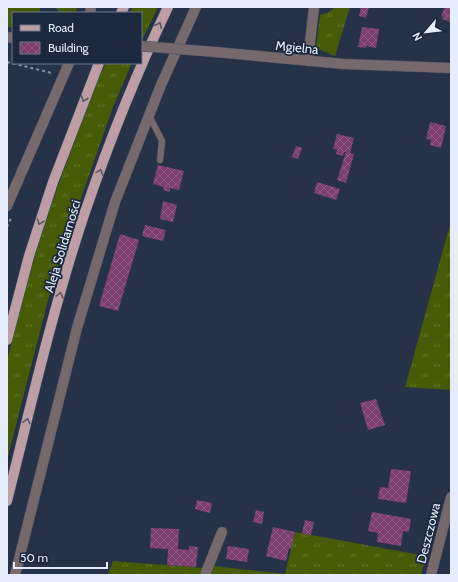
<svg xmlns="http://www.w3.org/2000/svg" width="458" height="582" viewBox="0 0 458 582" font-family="Cabin,sans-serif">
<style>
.grass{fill:url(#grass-tufts)}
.building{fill:url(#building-cross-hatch)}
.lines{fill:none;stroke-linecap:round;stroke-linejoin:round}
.service-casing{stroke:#445065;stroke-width:7}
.minor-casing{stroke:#445065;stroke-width:11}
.primary-casing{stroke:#445065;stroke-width:11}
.path{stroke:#8993a5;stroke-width:2;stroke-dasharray:3 3;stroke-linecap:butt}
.service{stroke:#77686c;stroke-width:6}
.minor{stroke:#77686c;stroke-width:10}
.primary{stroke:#bc9ea4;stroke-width:10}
.minor-bridge-casing{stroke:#445065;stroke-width:11;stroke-linecap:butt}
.minor-bridge{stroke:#77686c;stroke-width:10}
.oneway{stroke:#5b5766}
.labels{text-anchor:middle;stroke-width:3.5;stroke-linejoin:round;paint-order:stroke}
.street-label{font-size:13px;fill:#e5edfc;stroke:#1b283d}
</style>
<defs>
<pattern id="grass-tufts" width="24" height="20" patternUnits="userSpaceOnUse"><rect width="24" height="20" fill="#455b06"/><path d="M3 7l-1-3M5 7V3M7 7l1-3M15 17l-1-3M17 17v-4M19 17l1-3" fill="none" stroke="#60732b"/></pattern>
<pattern id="building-cross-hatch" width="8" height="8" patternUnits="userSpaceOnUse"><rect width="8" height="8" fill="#7b3e6d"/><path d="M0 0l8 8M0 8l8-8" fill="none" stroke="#8e5a83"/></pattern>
</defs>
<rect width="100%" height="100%" fill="#253248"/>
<path class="grass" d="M7,7h33v6h-27v14h-6z
M52,7h25l-1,6h-17l-2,-4z
M133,7h25l-17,35v-29h-11z
M335,7h15l-15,49 -19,-8 4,-33 9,-3z
M106,63h26l-19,44 -41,117 -24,76 -41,160v-100l24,-92 24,-74 40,-108z
M451,221v169l-46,-3z
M295,532l131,24 -5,19h-210l3,-9 71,8z
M113,561l91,7 -3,7h-93z"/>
<path class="building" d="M361,7h8l-3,11 -7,-2z
M445,7h6v11l-1,4 -8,-3 1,-2 -2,-1z
M362,27l17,2 -3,19 -10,-2v2l-8,-1z
M430,122l16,4 -5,22 -11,-3 1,-5 -5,-1z
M337,134l17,4 -4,15 4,1 -8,29 -9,-3 9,-28h-2l-1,4 -7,-2 1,-4 -4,-1z
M296,146l6,2 -4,11 -6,-2z
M158,165l26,6 -5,19 -9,-2v4l-7,-2 1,-3 -11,-3z
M317,182l23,7 -4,11 -22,-7z
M163,201l14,4 -4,17 -13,-3z
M145,225l21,5 -3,11 -21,-5z
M120,234l19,6 -21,71 -19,-5z
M376,399l9,26 -17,5 -8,-27z
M391,469l20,2 -5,32 -28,-4 2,-12 8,1z
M197,500l15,3 -2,10 -15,-4z
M256,510l8,2 -2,12 -9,-2z
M372,512l39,7 -2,13 -6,-1 -2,15 -24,-4 1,-9 -10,-2z
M305,520l9,2 -3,13 -9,-2z
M273,527l22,5 -4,17 -2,-1 -3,13 -20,-5z
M151,528l28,1 -1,20 11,1v-4l9,1 -2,20 -29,-2 1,-16 -18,-1z
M228,546l21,3 -2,13 -21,-3z"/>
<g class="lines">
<g class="service-casing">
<path id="service" d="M149,115l13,26 -2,19"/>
</g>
<g class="minor-casing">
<path id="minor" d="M90,13l1,-6
M7,37l6,1
M215,52l129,12 107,4
M308,61l6,-54
M7,206l62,-143
M15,575l62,-247 38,-126 46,-117 35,-78
M205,575l17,-43
M431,575l20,-78"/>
</g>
<g class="primary-casing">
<path id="primary" d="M121,13l3,-6
M7,340l22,-84 24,-74 46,-119
M7,501c24,-96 46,-194 78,-289 24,-70 51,-138 83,-205"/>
</g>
<path class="path" d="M7,62l45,11
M7,227l5,-11"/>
<use href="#service" class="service"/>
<use href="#minor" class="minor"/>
<use href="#primary" class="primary"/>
<g class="minor-bridge-casing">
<path id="minor-bridge" d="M141,46l74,6"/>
</g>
<use href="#minor-bridge" class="minor-bridge"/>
</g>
<defs><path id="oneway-chevron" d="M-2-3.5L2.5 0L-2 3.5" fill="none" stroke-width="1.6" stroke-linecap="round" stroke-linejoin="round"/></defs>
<g class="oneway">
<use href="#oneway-chevron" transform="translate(159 25) rotate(-65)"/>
<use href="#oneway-chevron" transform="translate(84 99) rotate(112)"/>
<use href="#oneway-chevron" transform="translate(100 172) rotate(-70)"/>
<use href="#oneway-chevron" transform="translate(40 222) rotate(108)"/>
<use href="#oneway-chevron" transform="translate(60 295) rotate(-75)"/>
<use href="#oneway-chevron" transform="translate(27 421) rotate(-76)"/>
</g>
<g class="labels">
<g class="street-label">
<text transform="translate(297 47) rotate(6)" y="5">Mgielna</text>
<text transform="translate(62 246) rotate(-73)" y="5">Aleja Solidarności</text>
<text transform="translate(428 533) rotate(-76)" y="5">Deszczowa</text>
</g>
</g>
<rect width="458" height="582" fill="none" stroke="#e5edfc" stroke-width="16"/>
<rect x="12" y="12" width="130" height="52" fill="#1b283d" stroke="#6c7789"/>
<rect x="20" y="25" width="20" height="6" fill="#bc9ea4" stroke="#6c7789"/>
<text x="48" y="32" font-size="12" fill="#e5edfc">Road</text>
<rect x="20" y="42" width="20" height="12" fill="url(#building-cross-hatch)" stroke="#6c7789"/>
<text x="48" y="52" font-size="12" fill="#e5edfc">Building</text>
<g transform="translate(426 32) rotate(242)" stroke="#1b283d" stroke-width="3" paint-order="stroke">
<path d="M0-3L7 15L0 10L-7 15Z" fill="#e5edfc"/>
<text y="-6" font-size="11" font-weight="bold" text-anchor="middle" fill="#e5edfc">N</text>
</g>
<path d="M14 562v6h93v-6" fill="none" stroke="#e5edfc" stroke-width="2"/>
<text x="20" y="562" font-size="12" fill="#e5edfc" stroke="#1b283d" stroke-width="3" paint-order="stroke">50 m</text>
</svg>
